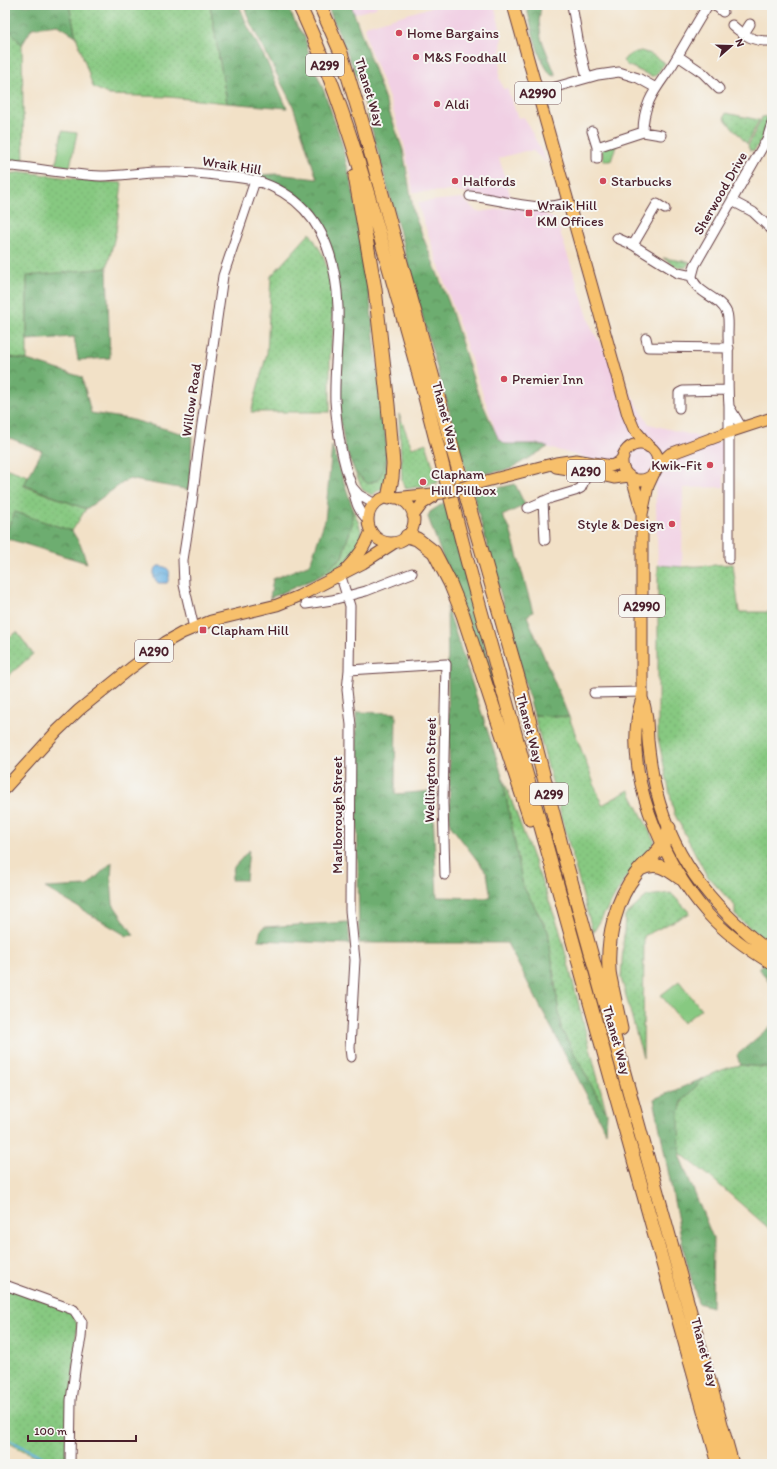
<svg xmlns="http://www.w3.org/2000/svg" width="777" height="1469" viewBox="0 0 777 1469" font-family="Itim,sans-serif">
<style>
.built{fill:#f1d0e4}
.grass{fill:url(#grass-dots);stroke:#687456}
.forest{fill:url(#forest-crowns);stroke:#5c664d}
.park{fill:url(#park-tufts);stroke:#687456}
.garden{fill:#87c981;stroke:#687456}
.water{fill:url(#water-waves);stroke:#5b6987}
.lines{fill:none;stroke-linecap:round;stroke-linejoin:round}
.stream{stroke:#6cb3e3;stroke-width:2}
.minor-casing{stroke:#633c42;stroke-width:11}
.major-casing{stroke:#633c42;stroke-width:13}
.highway-casing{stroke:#633c42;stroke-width:15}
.minor{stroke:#fff;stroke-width:9}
.major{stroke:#f7c06c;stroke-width:11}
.highway{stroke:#f7c06c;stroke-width:13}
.major-bridge-casing{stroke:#633c42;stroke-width:13;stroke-linecap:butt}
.major-bridge{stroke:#f7c06c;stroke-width:11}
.poi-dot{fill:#d1495b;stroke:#f6f6f2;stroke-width:1.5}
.labels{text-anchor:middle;stroke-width:4;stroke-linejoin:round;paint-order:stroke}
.shield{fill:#f6f6f2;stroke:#7e6067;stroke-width:1}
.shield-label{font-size:13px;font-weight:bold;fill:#4a1f2b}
.poi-label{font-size:14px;fill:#4a1f2b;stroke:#f6f6f2;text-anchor:start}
.street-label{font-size:14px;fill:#4a1f2b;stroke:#f6f6f2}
</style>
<defs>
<pattern id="grass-dots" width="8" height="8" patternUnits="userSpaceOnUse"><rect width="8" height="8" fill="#87c981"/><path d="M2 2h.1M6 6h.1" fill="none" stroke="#76ac70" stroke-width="1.8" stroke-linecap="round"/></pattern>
<pattern id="forest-crowns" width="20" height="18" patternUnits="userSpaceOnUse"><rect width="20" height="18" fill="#6dad6f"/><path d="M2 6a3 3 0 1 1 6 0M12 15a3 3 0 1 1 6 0" fill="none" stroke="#5c8c5b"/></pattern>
<pattern id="park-tufts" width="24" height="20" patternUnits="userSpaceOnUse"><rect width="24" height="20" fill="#87c981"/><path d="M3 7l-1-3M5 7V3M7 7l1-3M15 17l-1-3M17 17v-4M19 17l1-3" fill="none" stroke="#76ac70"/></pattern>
<pattern id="water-waves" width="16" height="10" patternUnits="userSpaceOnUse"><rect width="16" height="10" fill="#6cb3e3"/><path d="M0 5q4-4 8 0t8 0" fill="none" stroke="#5b91b8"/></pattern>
</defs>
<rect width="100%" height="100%" fill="#f6f6f2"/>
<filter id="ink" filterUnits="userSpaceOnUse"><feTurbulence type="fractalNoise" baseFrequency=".025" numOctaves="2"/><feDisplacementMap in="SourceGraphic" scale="8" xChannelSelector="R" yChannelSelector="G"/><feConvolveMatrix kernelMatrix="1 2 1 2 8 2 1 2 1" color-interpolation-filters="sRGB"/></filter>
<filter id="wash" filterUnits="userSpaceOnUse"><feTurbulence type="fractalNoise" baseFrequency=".012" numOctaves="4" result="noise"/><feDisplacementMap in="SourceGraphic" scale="16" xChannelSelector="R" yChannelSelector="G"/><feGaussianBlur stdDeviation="0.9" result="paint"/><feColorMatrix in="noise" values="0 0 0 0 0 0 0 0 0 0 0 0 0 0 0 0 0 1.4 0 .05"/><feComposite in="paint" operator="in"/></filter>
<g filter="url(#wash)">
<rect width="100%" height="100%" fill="#f2e1c7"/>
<path class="built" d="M351,5h26l-1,3 -22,6z
M439,5h55l8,30 -3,43 4,11 4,-1 11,30 6,-1 24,47 -15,-13h-8l-26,7 13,43 -61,-10 -38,1 -9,-48 -14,-43 -22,-56 -3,-19z
M462,198l15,14 49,-6 17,7 13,7 36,109 57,95 74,19 1,44 -41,1 -1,79 -24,-2 -3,-87 -119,-34h-31l-7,-6 -80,-233 2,-3z"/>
<path class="grass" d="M69,5h141l17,98 -58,-6 -60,-2 -16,-8 -17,-51z
M5,28h3l14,17 2,120h-19z
M641,51l10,3 14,9 -10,13h-4l-24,-11 -4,-4c4,-6 11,-9 18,-10z
M726,113l33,7 -12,24 -23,-26z
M771,116c-2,14 -9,24 -17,35l-4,-1 -2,-4 14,-29z
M24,172l67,9 31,2 -6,49 -9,36 -80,9v83l-22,-4v-182z
M310,233l13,22 9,30 1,47 -3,23v57h-79l16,-59 4,-77z
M663,258l27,4 -4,5 -7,1z
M399,414l13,34 14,-5 12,40 -32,6 -4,-8z
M387,449v25l-5,14 -10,7 -9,-5 -8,-18 13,12z
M5,468l23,8 -4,10 62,23 -14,22 -57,-19 -10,22z
M352,506c3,9 9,20 10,30 3,19 -32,36 -46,42l26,-21 10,-33z
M733,564l6,48h33v332l-20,-14 -17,-15v-9l-28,-30 -33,-63 -16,-75v-173l24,2z
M17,632l16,22 -28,25v-39z
M534,715l35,2 33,88 27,-15 26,52 -30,37 -32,54z
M502,775l57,153 48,186 -46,-85 -13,-98 -25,-45z
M671,893l19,20 -46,23 -1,122 -22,-80 4,-62 22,-20z
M740,1065l32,3v163l-64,-56 -28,-22c-1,-13 -3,-28 -1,-41 6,-27 35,-42 61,-47z
M5,1287l64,23 8,13 -10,141c-24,-3 -41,-12 -62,-23z"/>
<path class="forest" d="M5,5h64l7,31 -18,-11 -26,3 -10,17 -14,-17h-3z
M210,5h29l9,22 19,35 20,46 -60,-5z
M244,5h43l10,21 8,11 4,18 15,36 17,49 13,55 8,36 25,218 -3,20 -6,11 -10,4 -13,-12 -10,-24 -6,-36 2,-94 -17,-88 -9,-15 -15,-15 -21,-13 -22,-9v-3l21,-1 39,5 -24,-73 -44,-86z
M327,5h24l52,145 11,64 35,89 28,88 21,47 7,6h31l12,3 -38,22 -42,8 -41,-144 -68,-251z
M526,5h15l-2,16 2,17 15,38 -5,-1c-15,-19 -19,-47 -25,-70z
M107,268l3,90 -32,2 -4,-23 -47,3v-64z
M5,356l22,4 55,17 9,36 38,6 63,17 -2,54 -62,-11 -42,30 -62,-24 18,-34 -37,-15z
M332,446l20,60v18l-10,33 -26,21 -46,20 3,-19 37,-15 15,-44z
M515,484l10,21 -23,11 8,13 23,83 -6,4 42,101 -35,-2 -61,-221z
M445,502l66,236 20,63 -103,-284 2,-5z
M15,512l57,19 8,13 7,19 -82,-25v-4z
M447,607l55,168 21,111 25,45 13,98 46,85 -1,18 -99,-189h-148l-3,-231 40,1 -1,81 37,-3 5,106 54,1 -4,-25 -37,-48z
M249,850l-3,30h-15l3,-13z
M112,862l-1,18 2,24 21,31 -7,1 -82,-48 42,-2z
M348,922l2,22 -92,-4 3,-10 3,-3z
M772,957v30l-13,-19z
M772,1025v43l-32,-3 -3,-10z
M704,1078l-22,23 -3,13 1,43 33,81 -1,69 -14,-4 -14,-51 -30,-153z"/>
<path class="park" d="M617,143l-6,18h-8l-1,-13z"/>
<path class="garden" d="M62,131l15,2 -7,34 -14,-3z
M679,981l22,28 -18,14 -22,-28z"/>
<path class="water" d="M158,566c12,0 14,7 9,17h-9l-4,-5v-8z"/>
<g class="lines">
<path class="stream" d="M5,1438l52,26"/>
</g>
</g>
<g filter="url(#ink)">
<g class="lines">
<g class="minor-casing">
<path id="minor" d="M572,5l7,40 8,33
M715,5l8,7
M732,25c12,11 23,17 40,16
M743,35l7,-11
M678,56l25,17 16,16
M538,92l60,-17 21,-3 19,6 18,10
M592,131l5,16v12
M643,132c0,-31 14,-44 30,-68 12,-20 23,-40 35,-59
M597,147l46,-15 18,3
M5,167l8,-1c29,3 58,9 88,10 18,0 35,-3 53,-4 23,-1 46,1 69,4 12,1 24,2 34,5 59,18 79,69 81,126 1,31 -4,63 -3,94 2,28 6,57 16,83 6,17 4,23 17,36
M470,196c34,3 66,18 99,6
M732,201l21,11 19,18
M617,238l16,7 45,28 14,3c3,18 28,20 35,37 2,6 1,15 1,22 1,24 -1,48 1,71v153
M633,245l24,-41 8,5
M692,276l3,-11 72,-126 5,-16
M646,338l2,9 81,1
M679,408v-15l4,-2 44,-1
M730,408l12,20
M352,487l7,8 16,9
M543,501l2,39
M528,508l23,-10 24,-7 6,-3 7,-16
M336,577l6,3 8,26 -1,64 -2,20 4,35 -1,185 5,50 -5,88 1,9
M306,604l26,-4 34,-9 46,-18
M194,628l-10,-43 -1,-25 9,-58 6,-50 25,-176 32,-95
M349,670l97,-6 -3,139 2,72
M594,693l48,-1
M5,1285l69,25 8,12 -1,16 -5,25 -5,37 -1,64"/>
</g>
<g class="major-casing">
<path id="major" d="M513,5l115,410 6,14 15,18
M622 462a18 18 0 1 1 36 0a18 18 0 1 1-36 0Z
M657,466l13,-12 59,-22 43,-14
M556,467l32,5 26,6 15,-2
M654,473l-6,13 -6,28v184c-22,70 19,163 66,216 18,20 41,36 64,50
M632,478l9,31
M471,485l85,-22 20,-3 35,6 7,-3 5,-5
M368 520a23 23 0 1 1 46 0a23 23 0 1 1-46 0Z
M395,498l47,-5
M413,516l9,-12 12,-8
M347,568c12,-13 18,-21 24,-37
M642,698c6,15 5,27 6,42 1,12 3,24 5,36 15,77 57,131 119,177
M5,788l52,-57 22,-21 52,-42 35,-26 16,-9 29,-12 66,-16 22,-9 64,-33 31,-20"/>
</g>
<g class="highway-casing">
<path id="highway" d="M299,5c38,80 63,167 87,252 12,42 24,84 35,125 19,72 36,143 56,215 79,289 162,578 242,867
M320,5l21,48 22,72 91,329 66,230 42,164 170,616
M355,176l20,113 13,116 5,59 -1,14 -4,20
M407,536l10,3 17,13 16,31 13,32 67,204
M640,869c17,-8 26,-1 40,9
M621,1029c-3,-14 -6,-28 -9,-42 -1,-6 -3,-12 -3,-18 -2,-32 7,-70 27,-95 12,-16 30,-25 33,-46"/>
</g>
<use href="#minor" class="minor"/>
<use href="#major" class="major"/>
<use href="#highway" class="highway"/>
<g class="major-bridge-casing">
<path id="major-bridge" d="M442,493l29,-8"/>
</g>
<use href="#major-bridge" class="major-bridge"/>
</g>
</g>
<g class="poi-dot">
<circle cx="399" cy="33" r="4"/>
<circle cx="416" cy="57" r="4"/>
<circle cx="437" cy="104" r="4"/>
<circle cx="455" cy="181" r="4"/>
<circle cx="603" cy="181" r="4"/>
<rect x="525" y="209" width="8" height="8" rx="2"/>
<circle cx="504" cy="379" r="4"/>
<circle cx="710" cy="465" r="4"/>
<circle cx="423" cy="482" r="4"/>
<circle cx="672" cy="524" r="4"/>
<rect x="199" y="626" width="8" height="8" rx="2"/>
</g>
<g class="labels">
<g class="shield">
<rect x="306" y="54" width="38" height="22" rx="3"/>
<rect x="515" y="82" width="46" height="22" rx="3"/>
<rect x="567" y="460" width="38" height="22" rx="3"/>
<rect x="619" y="595" width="46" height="22" rx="3"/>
<rect x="135" y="640" width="38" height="22" rx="3"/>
<rect x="530" y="783" width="38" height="22" rx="3"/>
</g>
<g class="shield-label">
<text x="325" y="70">A299</text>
<text x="538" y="98">A2990</text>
<text x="586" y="476">A290</text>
<text x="642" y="611">A2990</text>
<text x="154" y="656">A290</text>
<text x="549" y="799">A299</text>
</g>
<g class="poi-label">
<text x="407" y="38">Home Bargains</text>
<text x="424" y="62">M&amp;S Foodhall</text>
<text x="445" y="109">Aldi</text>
<text x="463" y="186">Halfords</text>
<text x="611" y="186">Starbucks</text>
<text x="537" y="210">Wraik Hill<tspan x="537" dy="16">KM Offices</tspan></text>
<text x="512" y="384">Premier Inn</text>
<text x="702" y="470" text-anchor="end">Kwik-Fit</text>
<text x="431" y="479">Clapham<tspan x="431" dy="16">Hill Pillbox</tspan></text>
<text x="664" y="529" text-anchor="end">Style &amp; Design</text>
<text x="211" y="635">Clapham Hill</text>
</g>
<g class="street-label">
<text transform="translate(370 92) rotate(73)" y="5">Thanet Way</text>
<text transform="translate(232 165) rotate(9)" y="5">Wraik Hill</text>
<text transform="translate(720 193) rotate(-60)" y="5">Sherwood Drive</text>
<text transform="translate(191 400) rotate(-82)" y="5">Willow Road</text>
<text transform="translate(446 416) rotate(75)" y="5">Thanet Way</text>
<text transform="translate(530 728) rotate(75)" y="5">Thanet Way</text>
<text transform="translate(430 770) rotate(-89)" y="5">Wellington Street</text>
<text transform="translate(337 815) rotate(-90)" y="5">Marlborough Street</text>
<text transform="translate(617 1040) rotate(74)" y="5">Thanet Way</text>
<text transform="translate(705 1352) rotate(75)" y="5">Thanet Way</text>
</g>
</g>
<rect width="777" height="1469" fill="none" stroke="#f6f6f2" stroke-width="20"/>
<g transform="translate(731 46) rotate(70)" stroke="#f6f6f2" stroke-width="3" paint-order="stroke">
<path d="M0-3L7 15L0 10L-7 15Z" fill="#4a1f2b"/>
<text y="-6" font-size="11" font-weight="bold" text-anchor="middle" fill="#4a1f2b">N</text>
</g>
<path d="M28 1435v6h108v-6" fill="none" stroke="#4a1f2b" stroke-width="2"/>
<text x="34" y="1435" font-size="12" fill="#4a1f2b" stroke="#f6f6f2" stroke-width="3" paint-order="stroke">100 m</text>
</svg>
